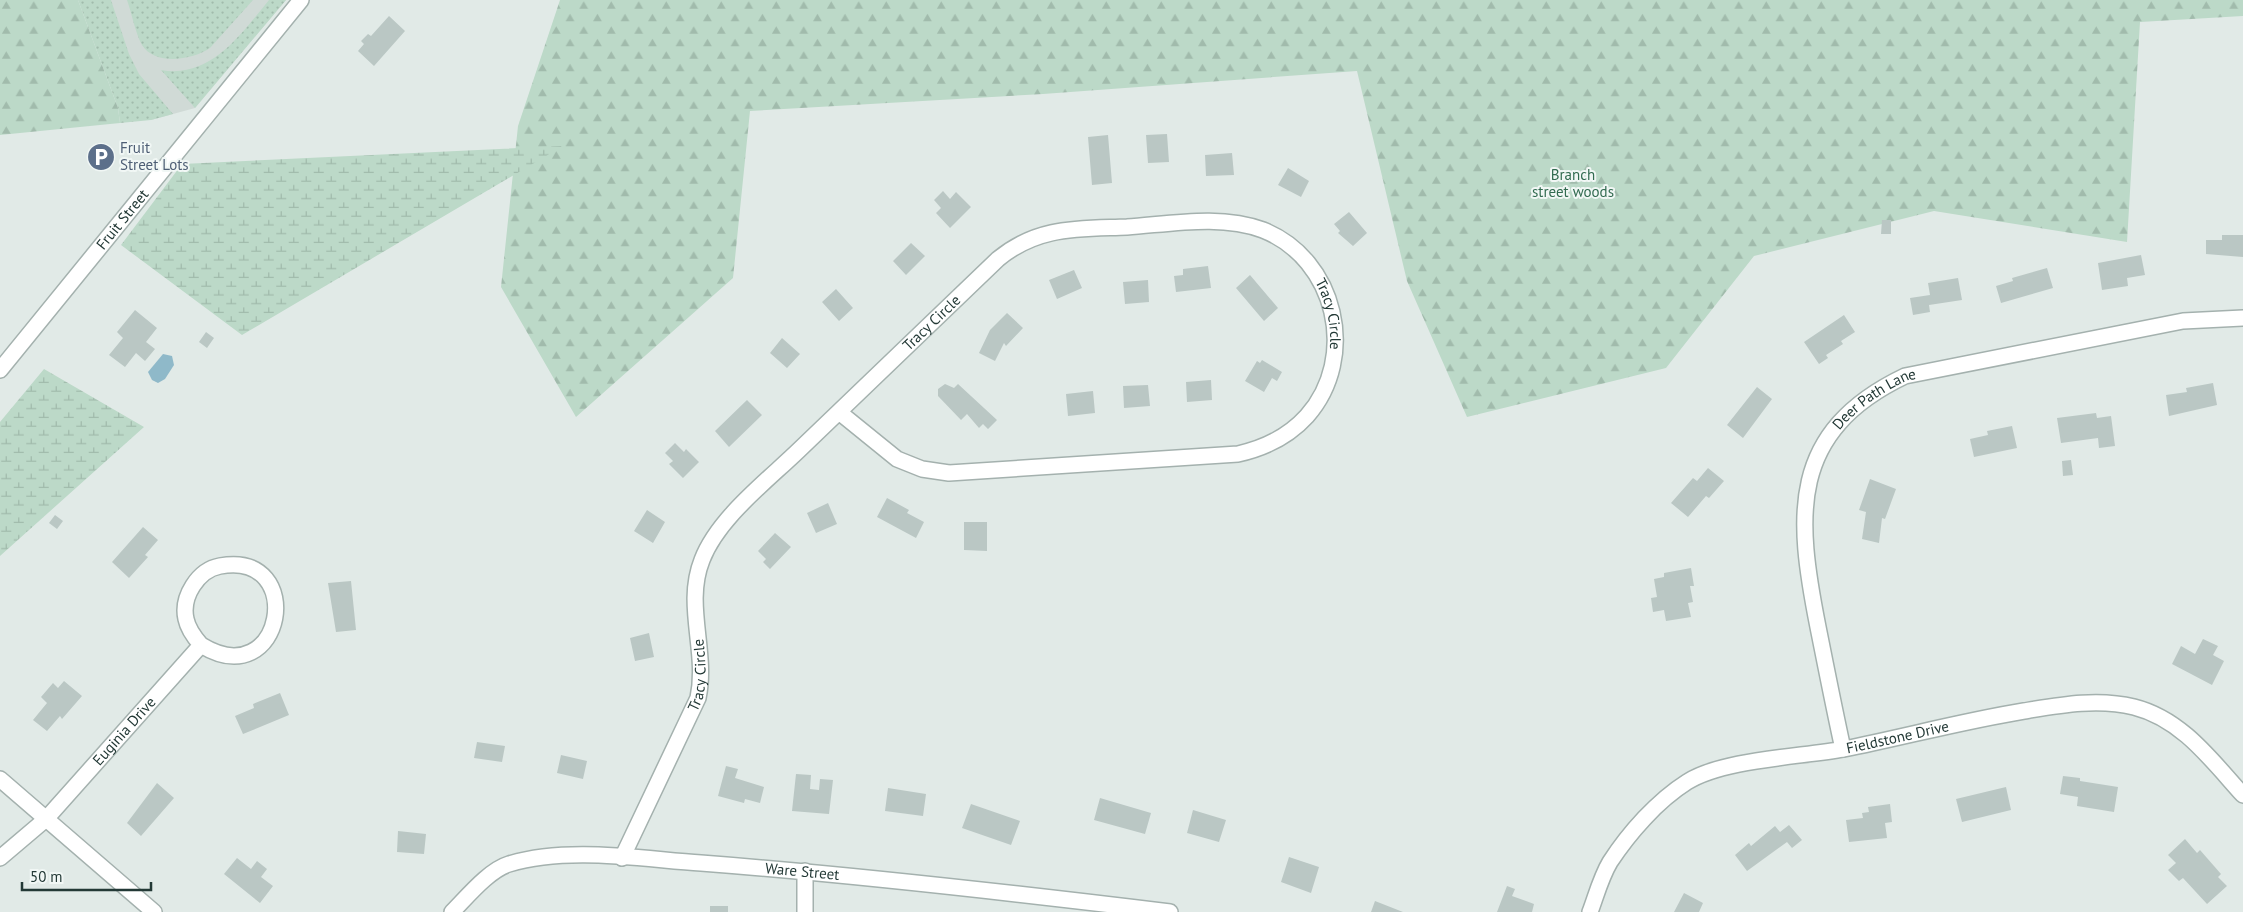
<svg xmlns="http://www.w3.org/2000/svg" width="2243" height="912" viewBox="0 0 2243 912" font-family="'PT Sans',sans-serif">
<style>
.built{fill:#d0dad6}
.grass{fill:url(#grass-dots)}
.forest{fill:url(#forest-firs)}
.wetland{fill:url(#wetland-marsh)}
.water{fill:#8fb9c9}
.building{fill:#bac7c4}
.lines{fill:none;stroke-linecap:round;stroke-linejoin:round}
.minor-casing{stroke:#a4b1ae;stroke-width:18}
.tertiary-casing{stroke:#a4b1ae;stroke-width:18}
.minor{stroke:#fff;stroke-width:15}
.tertiary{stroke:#fff;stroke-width:15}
.labels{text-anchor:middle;stroke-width:4;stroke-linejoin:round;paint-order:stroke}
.service-label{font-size:15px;fill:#4e5e75;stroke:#f1f7f5;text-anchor:start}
.park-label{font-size:15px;fill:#326b50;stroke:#f1f7f5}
.street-label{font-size:15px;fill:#233936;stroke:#f1f7f5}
</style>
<defs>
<pattern id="grass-dots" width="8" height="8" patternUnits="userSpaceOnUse" patternTransform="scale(1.25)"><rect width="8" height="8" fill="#bcd9c8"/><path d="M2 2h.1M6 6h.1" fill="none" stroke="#a1bbac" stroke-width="1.8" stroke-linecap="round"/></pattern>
<pattern id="forest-firs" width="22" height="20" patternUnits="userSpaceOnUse" patternTransform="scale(1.25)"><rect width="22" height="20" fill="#bcd9c8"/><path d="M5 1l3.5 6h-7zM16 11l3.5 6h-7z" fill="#a1bbac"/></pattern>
<pattern id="wetland-marsh" width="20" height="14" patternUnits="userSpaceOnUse" patternTransform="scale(1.25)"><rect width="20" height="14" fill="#bcd9c8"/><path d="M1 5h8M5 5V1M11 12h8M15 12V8" fill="none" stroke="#a1bbac"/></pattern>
</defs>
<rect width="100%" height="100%" fill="#e1eae7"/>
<path class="built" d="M78,0h208l-91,108 -44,12z"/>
<path class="grass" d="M78,0h33l18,54 10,20 34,40 -22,6 -31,3 -2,-15z
M127,0h126l-43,48c-17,12 -55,18 -68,-3 -7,-13 -10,-31 -15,-45z
M269,0h17l-91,108 -34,-38c50,9 80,-36 108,-70z"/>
<path class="forest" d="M0,0h78l40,108 2,15 -120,12z
M560,0h1683v16l-103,6 -13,220 -193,-31 -180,45 -88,112 -199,49 -60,-136 -50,-210 -314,23 -293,17 -17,167 -157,139 -75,-130 17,-161z"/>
<path class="wetland" d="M563,146l-321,189 -121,-90 61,-81z
M44,369l100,58 -144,129v-134z"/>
<path class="water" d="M163,354l9,2 2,9 -9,14 -7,4 -6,-3 -4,-8z"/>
<path class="building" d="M389,16l16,15 -31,35 -16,-15 6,-7 -3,-3 7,-7 3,2z
M1167,134l2,28 -21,1 -2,-28z
M1108,135l4,48 -20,2 -4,-48z
M1232,153l2,22 -28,1 -1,-21z
M1288,168l21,13 -8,16 -23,-12z
M943,191l7,8 6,-7 15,15 -21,21 -14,-15 5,-5 -7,-8z
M1349,212l18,21 -14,13 -15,-13 2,-2 -6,-7z
M1882,220h9v14h-10z
M2222,235h21v22l-37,-3v-14h16z
M911,243l14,13 -19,19 -13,-14z
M2141,255l4,20 -18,3 1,8 -26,4 -4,-27z
M1208,266l3,22 -35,4 -2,-16 9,-1v-6z
M2047,268l6,20 -52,15 -5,-17 17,-5 -1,-3z
M1074,270l8,18 -25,11 -8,-19z
M1250,275l28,33 -14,13 -28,-33z
M1958,278l4,22 -33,5 1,7 -17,3 -3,-17 20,-3 -2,-12z
M1148,280l1,22 -24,2 -2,-22z
M836,289l17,19 -14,13 -17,-19z
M135,310l22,18 -11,14 9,7 -10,12 -9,-8 -11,14 -16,-12 14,-17 -6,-6z
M1007,313l16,15 -17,18 -2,-3 -9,18 -16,-8 11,-23z
M1844,315l11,17 -14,9 2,3 -17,11 2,3 -9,6 -15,-22z
M206,332l8,6 -7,10 -8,-6z
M782,338l18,16 -13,14 -17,-15z
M1262,360l20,12 -5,9 -5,-3 -8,14 -19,-11 12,-20 3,2z
M1211,380l1,20 -25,2 -1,-20z
M2213,383l4,22 -48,11 -3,-21 21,-3 -1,-4z
M945,384l9,4 4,-4 39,36 -9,9 -5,-5 -4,4 -12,-14 -6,6 -23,-24v-7z
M1148,385l2,21 -26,2 -1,-22z
M1757,387l15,12 -29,39 -16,-13z
M1093,391l2,22 -27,3 -2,-22z
M747,400l15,15 -33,32 -14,-16z
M2096,413l1,5 14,-2 4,30 -16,2 -1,-10 -37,5 -4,-25z
M2012,426l5,22 -43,9 -4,-18 18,-4 -1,-4z
M675,443l9,9 2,-3 13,13 -16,16 -14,-14 4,-3 -8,-8z
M2071,460l2,15 -10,1 -1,-15z
M1708,468l16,13 -15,17 -3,-2 -18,21 -17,-14 22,-25 4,3z
M1870,479l26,10 -11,30 -3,-1 -3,25 -17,-4 4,-27 -7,-2z
M887,498l22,12 -2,3 17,9 -8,16 -39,-21z
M828,503l9,21 -21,9 -9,-20z
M647,510l18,12 -12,21 -19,-12z
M55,515l8,6 -6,8 -8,-6z
M964,522h23v29l-23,-1z
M143,527l15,13 -13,15 3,2 -19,21 -17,-16z
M775,533l16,14 -21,22 -7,-7 3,-3 -8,-8z
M1691,568l3,18h-4l3,16 -5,1 3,14 -25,4 -2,-11 -11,2 -2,-14 6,-1 -3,-18 10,-2v-4z
M351,581l5,49 -20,2 -8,-49z
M649,633l5,24 -19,4 -5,-23z
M2203,639l15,7 -5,9 11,6 -12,24 -40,-21 9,-18 14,8z
M64,681l18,15 -20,23 -2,-3 -13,15 -14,-11 14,-17 -6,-6 12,-14 5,5z
M280,693l9,22 -46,19 -8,-18 19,-8 -1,-4z
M477,742l28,4 -3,16 -28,-4z
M561,755l26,6 -4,18 -26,-6z
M726,766l12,3 -3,9 29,9 -4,16 -15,-4 -1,4 -26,-7z
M796,774l15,1 -1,14 9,1 1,-11 13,1 -4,34 -37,-3z
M2063,776l17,2v3l38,6 -4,25 -37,-6 1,-9 -18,-3z
M157,783l17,15 -33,38 -14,-13z
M2006,787l5,23 -49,12 -6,-23z
M888,788l38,6 -3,22 -38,-5z
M1100,798l51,15 -6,21 -51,-14z
M971,804l49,17 -9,24 -49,-17z
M1890,804l2,18 -7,1 2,15 -38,4 -3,-22 17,-2 -1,-5 7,-1 -1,-5z
M1193,810l33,10 -7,22 -32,-9z
M1789,825l13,15 -10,8 -5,-6 -40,29 -12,-16 14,-12 2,3 24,-20 5,6z
M398,831l28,3 -2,20 -27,-2z
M2185,839l12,14 3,-3 21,24 -3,3 9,9 -20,18 -24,-26 -4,3 -11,-11 8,-7 -8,-8z
M1289,857l30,10 -8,26 -30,-11z
M237,858l14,11 6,-8 10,8 -6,8 12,9 -13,17 -36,-29z
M1507,886l8,3 -3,7 22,8 -2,8h-35z
M1684,893l19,10 -4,9h-25z
M1375,901l28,11h-32z
M710,906h18v6h-18z"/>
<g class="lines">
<g class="minor-casing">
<g id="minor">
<path id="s1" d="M1843,749c-9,-41 -17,-82 -25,-122 -22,-111 -30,-195 87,-251l278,-55 60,-3"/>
<path d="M0,779l154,133"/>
<path id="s2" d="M0,858l46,-39 155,-174c83,51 107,-95 19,-79 -22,4 -39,31 -34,53 2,10 8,18 15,26"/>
<path id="s3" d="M622,858l76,-160c10,-46 -14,-93 4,-138 16,-42 65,-79 97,-110 66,-64 133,-127 199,-191 40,-33 80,-30 129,-32 43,-3 94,-13 136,3 73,29 96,127 44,186 -19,21 -42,32 -69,38l-289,19 -27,-4 -25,-10 -58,-47"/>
<path d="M805,871v41"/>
<path id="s4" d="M452,912c15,-15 37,-42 57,-48 59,-18 132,-5 192,-1 157,12 313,30 469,49"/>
<path id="s5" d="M1590,912c6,-16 11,-35 20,-50 19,-29 47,-61 77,-80 36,-23 114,-25 157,-33 60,-12 119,-28 180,-38 36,-6 74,-13 110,-4 48,12 78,54 109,88"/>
</g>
</g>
<g class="tertiary-casing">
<g id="tertiary">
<path id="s6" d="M0,370l301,-370"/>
</g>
</g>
<use href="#minor" class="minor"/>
<use href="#tertiary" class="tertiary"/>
</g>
<defs>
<g id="parking-disc" transform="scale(1.4375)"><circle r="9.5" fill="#5c6f8a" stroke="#f1f7f5"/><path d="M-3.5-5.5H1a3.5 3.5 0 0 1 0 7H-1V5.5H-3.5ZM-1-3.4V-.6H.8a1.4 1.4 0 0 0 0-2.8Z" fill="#fff"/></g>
</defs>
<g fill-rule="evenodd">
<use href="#parking-disc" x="101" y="157"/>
</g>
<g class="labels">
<g class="service-label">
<text x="120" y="153">Fruit<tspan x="120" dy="17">Street Lots</tspan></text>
</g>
<g class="park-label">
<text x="1573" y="180">Branch<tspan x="1573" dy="17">street woods</tspan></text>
</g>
<g class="street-label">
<text dy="5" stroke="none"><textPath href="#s6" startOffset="194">Fruit Street</textPath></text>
<text dy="5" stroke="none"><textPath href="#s3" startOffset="1126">Tracy Circle</textPath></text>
<text dy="5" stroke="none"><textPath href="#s3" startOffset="648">Tracy Circle</textPath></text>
<text dy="5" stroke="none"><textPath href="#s1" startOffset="381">Deer Path Lane</textPath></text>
<text dy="5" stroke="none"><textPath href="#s3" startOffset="200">Tracy Circle</textPath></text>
<text dy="5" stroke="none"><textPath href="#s2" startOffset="178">Euginia Drive</textPath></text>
<text dy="5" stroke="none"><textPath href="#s5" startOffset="382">Fieldstone Drive</textPath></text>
<text dy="5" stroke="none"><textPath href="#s4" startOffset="370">Ware Street</textPath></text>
</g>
</g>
<path d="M22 882v8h129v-8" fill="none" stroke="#233936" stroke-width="2.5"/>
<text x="30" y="882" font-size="15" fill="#233936" stroke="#f1f7f5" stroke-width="4" paint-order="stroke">50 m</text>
</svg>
